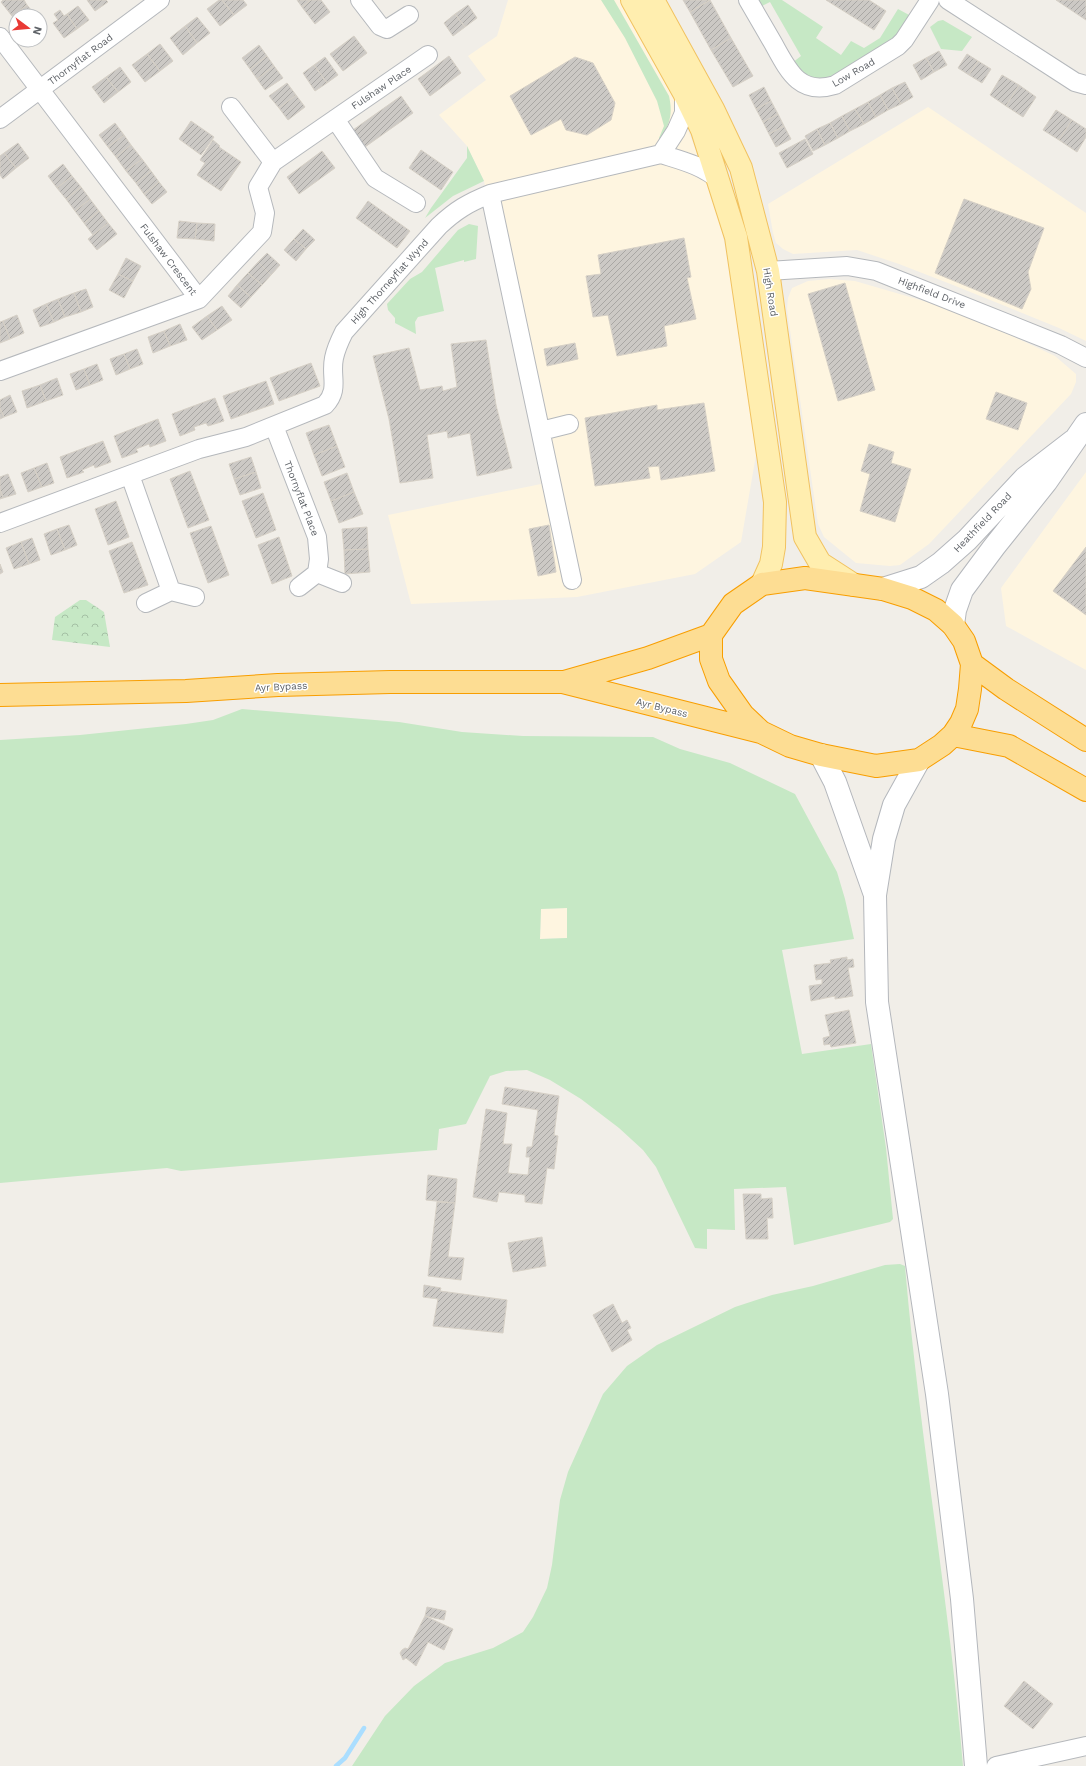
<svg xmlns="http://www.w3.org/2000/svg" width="1086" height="1766" viewBox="0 0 1086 1766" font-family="'Work Sans',sans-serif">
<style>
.commercial{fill:#fef5e0}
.grass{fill:#c6e8c5;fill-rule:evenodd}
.forest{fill:url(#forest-crowns)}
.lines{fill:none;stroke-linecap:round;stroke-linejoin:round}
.stream{stroke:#aadeff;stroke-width:4.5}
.building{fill:url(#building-hatch);stroke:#d6d0c6}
.street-casing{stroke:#b5b8bc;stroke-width:20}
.secondary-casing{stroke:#b4b7bc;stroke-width:24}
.primary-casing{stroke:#f1c260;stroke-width:24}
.highway-casing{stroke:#f89e01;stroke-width:24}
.street{stroke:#fff;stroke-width:18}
.secondary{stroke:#fff;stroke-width:22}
.primary{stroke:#ffeeaf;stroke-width:22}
.highway{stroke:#fddd93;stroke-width:22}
.labels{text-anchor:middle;stroke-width:3;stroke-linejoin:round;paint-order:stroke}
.street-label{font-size:10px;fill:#5f6368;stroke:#fff}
</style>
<defs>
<pattern id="forest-crowns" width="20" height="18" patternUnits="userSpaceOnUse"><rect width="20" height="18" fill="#c6e8c5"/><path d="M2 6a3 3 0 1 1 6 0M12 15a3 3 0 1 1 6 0" fill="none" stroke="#a4c0a4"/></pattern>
<pattern id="building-hatch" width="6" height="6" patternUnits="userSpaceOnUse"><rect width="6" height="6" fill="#ccc9c5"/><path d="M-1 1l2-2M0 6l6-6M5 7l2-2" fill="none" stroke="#a9a7a4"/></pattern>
</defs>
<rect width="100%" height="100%" fill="#f1eee8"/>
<path class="commercial" d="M508,0h112l54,94 44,113 29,165 9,83 -15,87 -46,32 -118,23 -166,7 -23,-89 153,-31 -57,-303 -17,-35 -28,-31 47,-35 -18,-24 29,-20z
M928,107l158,106v128l-27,-13 -106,-43 -54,-21 -42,-14 -64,4 -10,-5 -7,-6 -3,-10 -5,-29z
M829,279l26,2 79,23 74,30 47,22 21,18v8l-5,12 -142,150 -29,21 -10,1 -34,-3 -32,-26 -6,-13 -31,-215 1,-11 4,-10 16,-7z
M1086,472v198l-80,-44 -5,-38z
M567,908l1,30 -28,1 1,-30z"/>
<path class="grass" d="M601,0h13l55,96c4,18 1,28 -9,44l-1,-2 5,-12 -7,-25 -32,-63z
M756,0h26l41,27 -7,11 25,17 10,-14 13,7 16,-10 18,-29 13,7 -15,21 -67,41c-20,5 -24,-2 -37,-15l9,-7 -31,-54 -10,5z
M943,20l29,17 -10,14 -21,-2 -11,-22 8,-6z
M467,146l17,35 -31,15 -28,22 6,-10 36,-50z
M469,224l9,2 -2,33 -12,3v-2l-29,8 9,43 -26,6 -3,5 1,12 -21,-11v-5l-7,-8 -1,-6 23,-25 12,-7 36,-42z
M242,709l157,13 63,10 61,4 130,1 27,12 50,14 65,31 42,78 8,27 9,40 -72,11 20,104 69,-10 15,104 7,71 -3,3 -96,23 -8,-58 -52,2 1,41 -28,-1v20l-12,-1 -39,-81 -13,-17 -24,-22 -38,-29 -31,-19 -23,-10 -21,1 -16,5 -24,48 -27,5 -2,21 -256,21 -14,-3 -167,15v-443l80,-5 106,-11 27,-4zM567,908v30l-27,1 1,-30z
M900,1264l5,2c14,167 44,333 58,500h-611l33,-50 29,-30 31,-23 48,-15 30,-16 10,-15 14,-29 5,-23 8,-65 8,-28 35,-78 24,-28 30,-21 78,-38 37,-12 41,-9 72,-21z"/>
<path class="forest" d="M80,600h6l18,12 6,35 -58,-7 3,-23z"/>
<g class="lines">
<path class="stream" d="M336,1766l9,-8 19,-30"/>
</g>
<path class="building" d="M3,0h21l3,5 -15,11 -11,-14z
M87,0h19l2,2 -13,9z
M219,0h3l12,15 -14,11 -13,-17z
M222,0h21l4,5 -13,10z
M297,0h14l-9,7z
M311,0h10l9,12 -15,12 -13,-17z
M683,0h27l-20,12z
M710,0l21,38 -20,12 -21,-38z
M826,0h43l17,11 -12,19z
M1056,0h30v20z
M27,5l9,11h-20v6l-4,-6z
M468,5l9,13 -12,9 -10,-13z
M78,6l11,14 -12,9 -10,-15z
M60,10l4,6 3,-2 10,15 -13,9 -11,-15 5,-3 -4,-6z
M455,14l10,13 -12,9 -9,-13z
M197,17l13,16 -13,10 -12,-17z
M185,26l12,17 -14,12 -13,-17z
M354,36l13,17 -24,18 -13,-17z
M731,38l22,38 -20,11 -22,-37z
M160,44l13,17 -13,10 -13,-17z
M259,45l8,11 -17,13 -8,-11z
M939,51l8,14 -13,7 -8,-14z
M147,54l13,17 -15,11 -13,-17z
M967,54l11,7 -9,14 -11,-7z
M267,56l7,10 -17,13 -7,-10z
M449,56l12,17 -31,23 -12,-17z
M325,57l13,18 -11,8 -13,-18z
M575,57l18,6 22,40 -4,17 -24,15 -21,-5 -5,-11 -30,16 -21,-39z
M926,58l8,14 -13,8 -8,-15z
M978,61l13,8 -9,14 -13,-8z
M314,65l13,18 -12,8 -12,-18z
M274,66l9,12 -18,12 -8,-11z
M120,67l11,15 -13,10 -12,-15z
M1002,75l17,10 -13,21 -16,-11z
M106,77l12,15 -14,11 -12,-16z
M905,82l8,15 -12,7 -9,-16z
M287,83l9,12 -17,13 -10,-12z
M1019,85l17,12 -13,20 -17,-11z
M764,87l7,14 -15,8 -7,-14z
M892,88l9,16 -13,6 -8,-15z
M296,95l9,12 -17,13 -9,-12z
M880,95l8,15 -12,7 -8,-15z
M401,96l12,17 -48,34 -12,-17z
M771,101l7,13 -15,8 -7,-13z
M868,102l8,15 -12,7 -9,-15z
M855,109l9,15 -14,7 -8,-15z
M1056,110l16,10 -13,20 -16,-10z
M778,114l6,12 -15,8 -6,-12z
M842,116l8,15 -12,7 -8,-15z
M1072,120l14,9v8l-9,15 -18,-12z
M191,121l23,16 -13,18 -22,-16z
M115,123l9,12 -16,12 -9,-12z
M830,123l8,15 -13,7 -8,-16z
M784,126l7,13 -15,8 -7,-13z
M817,129l8,16 -12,6 -8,-15z
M124,135l7,10 -15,12 -8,-10z
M805,139l8,15 -26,14 -8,-15z
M213,140l7,6 -1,1 22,15 -20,29 -24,-16 8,-12 -5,-3z
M18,143l11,15 -13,10 -12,-15z
M131,145l11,14 -16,12 -10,-14z
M421,150l32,22 -12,18 -32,-22z
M322,151l13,17 -36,26 -12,-17z
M4,153l12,15 -13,11 -3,-4v-19z
M142,159l9,12 -15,12 -10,-12z
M63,164l9,12 -15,12 -9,-12z
M151,171l8,11 -15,12 -8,-11z
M72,176l9,11 -15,12 -9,-11z
M159,182l8,10 -15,12 -8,-10z
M81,187l9,12 -15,12 -9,-12z
M90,199l9,12 -15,12 -9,-12z
M964,199l80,29 -16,44 3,17 -9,20 -87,-36z
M368,201l42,30 -13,17 -41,-30z
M99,211l9,12 -15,12 -9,-12z
M179,221l18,2 -2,16 -18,-1z
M108,223l9,11 -20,16 -9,-11z
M197,223l18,1 -1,17 -19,-2z
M303,229l12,11 -9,9 -12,-10z
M684,238l7,39 -4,1 9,41 -32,7 3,20 -50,10 -9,-41 -15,2 -7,-41 15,-2 -3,-19z
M294,239l12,10 -10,12 -12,-11z
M267,253l13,12 -9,10 -13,-13z
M126,258l15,8 -8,15 -15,-7z
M258,262l13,13 -9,10 -14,-12z
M248,273l14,12 -11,12 -14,-12z
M118,274l15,7 -9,17 -15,-8z
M845,283l30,107 -37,11 -30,-107z
M237,285l14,12 -10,11 -13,-12z
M86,289l7,18 -12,5 -7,-19z
M74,293l7,19 -16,5 -7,-18z
M58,299l7,18 -11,5 -8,-18z
M46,304l8,18 -14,5 -7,-17z
M222,306l10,14 -15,10 -10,-14z
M17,315l7,18 -14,6 -7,-18z
M207,316l10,14 -15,10 -10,-13z
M3,321l7,18 -10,4v-21z
M180,324l7,16 -17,6 -6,-15z
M164,331l6,15 -17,7 -5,-16z
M486,340l10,65 16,63 -35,8 -7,-43 -22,5 -1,-7 -20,4 6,43 -33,5 -11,-64 -16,-63 36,-8 11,42 22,-4 1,5 14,-4 -6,-43z
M575,343l3,16 -31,7 -3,-17z
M137,349l6,15 -13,5 -6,-15z
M124,354l6,15 -14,6 -6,-16z
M311,363l9,23 -41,15 -9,-23z
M97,364l6,16 -13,5 -6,-16z
M84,369l6,16 -14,5 -6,-16z
M57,378l6,17 -17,6 -6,-16z
M266,381l8,23 -43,15 -8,-23z
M40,385l6,16 -19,7 -5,-17z
M996,392l31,11 -9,27 -32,-11z
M10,395l7,17 -13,5 -4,-9v-8z
M215,398l9,23 -16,5 -2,-3 -12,4 1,3 -15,6 -8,-22z
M704,403l11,68 -54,9 -2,-14 -11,1 2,11 -55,8 -10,-68 72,-13v5z
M0,408l4,9 -4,2z
M158,419l8,22 -16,6 -1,-3 -13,5 2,3 -16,6 -8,-22z
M329,425l8,21 -23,9 -8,-22z
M103,441l8,21 -16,6 -1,-3 -12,5 2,2 -17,6 -7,-21z
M869,444l25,8 -3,11 20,6 -16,53 -35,-11 10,-37 -9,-3z
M337,446l8,21 -23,9 -8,-21z
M251,457l5,15 -22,7 -5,-15z
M47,463l7,20 -12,4 -8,-19z
M34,468l8,19 -14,5 -7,-19z
M190,471l19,49 -21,8 -18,-49z
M256,472l5,16 -21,7 -6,-16z
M347,473l7,19 -23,9 -7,-19z
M8,474l8,20 -13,4 -3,-9v-12z
M0,489l3,9 -3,1z
M354,492l9,22 -24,9 -8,-22z
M263,493l13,37 -20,8 -14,-37z
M116,501l13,36 -21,8 -13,-36z
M69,525l8,20 -12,5 -8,-21z
M549,525l7,47 -18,4 -9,-47z
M211,526l18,49 -21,8 -18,-50z
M367,527l1,22 -24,1 -2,-21z
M57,529l8,21 -14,5 -7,-21z
M279,537l13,39 -20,8 -14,-39z
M32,538l8,22 -11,4 -8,-22z
M21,542l8,22 -15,5 -8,-21z
M132,542l16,43 -24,8 -15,-42z
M1086,547v68l-33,-24z
M368,549l2,23 -25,2 -1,-24z
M0,564l3,8 -3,2z
M847,957v3l6,-1 1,8 -6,1 5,28 -18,3v-3l-24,5 -2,-15 13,-2v-5l-6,1 -2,-15 17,-2 -1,-3z
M849,1010l7,33 -25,4 -1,-3 -6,1 -1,-7 7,-2 -5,-21z
M505,1087l54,9 -5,39 4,1 -4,33 -7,-1 -5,36 -17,-2v-7l-26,-3 -2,10 -24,-5 13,-88 21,4 -4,31h9l-4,29 20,2 2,-18h-4l1,-10h5l6,-37 -36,-6z
M428,1175l29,4 -2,24 -29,-3z
M743,1194h18v5l11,-1 1,20h-6l1,21h-22z
M437,1202l18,1 -7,54 16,1 -3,22 -33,-4z
M542,1237l4,29 -33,6 -5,-29z
M424,1285l17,3 -1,3 67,9 -4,33 -70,-7 5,-27 -15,-2z
M613,1304l9,19 5,-3 4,8 -4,2 5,10 -20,12 -19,-37z
M427,1607l19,4 -2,9 -19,-4z
M425,1616l28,13 -9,21 -16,-8 -12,24 -10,-8 -3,2 -3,-7 2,-3 3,-2 3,1z
M1024,1681l29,23 -20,25 -29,-23z"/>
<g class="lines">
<g class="street-casing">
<path id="street" d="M360,0l20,26 7,3 22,-14
M748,0c8,14 17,29 25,43 15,27 26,53 62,42l63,-39 6,-6 26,-40
M948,0l127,82 11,3
M0,37l199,262 -199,72
M231,107l42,55
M0,119l160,-119
M335,119l40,59 41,25
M661,154c22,7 40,11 58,26
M490,194l82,386
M768,271l79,-5 29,5 185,74 25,13
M199,299l63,-67 3,-19 -7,-26 15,-25 155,-107
M274,426l43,111 2,22 -2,14 -18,14
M541,431l28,-7
M130,475l41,116
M0,523l199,-74 47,-12 79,-32c15,-16 5,-28 9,-47 2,-10 6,-18 10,-26l95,-106c17,-16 29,-23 51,-32l171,-40 15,-23 8,-18v-20
M317,573l25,10
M146,603l25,-12 24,6
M996,1766l90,-20"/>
</g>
<g class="secondary-casing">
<path id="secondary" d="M883,589l38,-12 20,-14 26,-23 58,-62 48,-37
M953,625l2,-15 7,-20 32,-43 52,-65 40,-58
M821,755l14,27 39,110
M919,760l-25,45 -10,34 -9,56 2,107 60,392 25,205 14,167"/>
</g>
<g class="primary-casing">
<path id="primary" d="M632,0l52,93 18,37 34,107 39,265 -1,45 -3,17 -9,20
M653,0l60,109 28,59 27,103 37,266 15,26 34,22"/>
</g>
<g class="highway-casing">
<path id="highway" d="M805,578l78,11 29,9 24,12 17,15 11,16 8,23 -2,25 -3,20 -6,14 -8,12 -11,10 -23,15 -43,6 -55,-11 -31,-9 -29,-14 -18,-17 -24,-34 -8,-22v-24l22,-31 29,-20z
M972,664l34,25 80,51
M564,682l84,-24 63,-23
M0,695l186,-4 92,-6 112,-3h173l198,50
M953,735l56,11 77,44"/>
</g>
<use href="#street" class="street"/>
<use href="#secondary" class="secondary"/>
<use href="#primary" class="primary"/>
<use href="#highway" class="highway"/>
</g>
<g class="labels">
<g class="street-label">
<text transform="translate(80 59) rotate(-37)" y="4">Thornyflat Road</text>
<text transform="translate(853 72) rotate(-30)" y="4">Low Road</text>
<text transform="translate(381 87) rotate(-34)" y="4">Fulshaw Place</text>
<text transform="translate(169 259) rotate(53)" y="4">Fulshaw Crescent</text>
<text transform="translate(389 281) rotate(-48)" y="4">High Thorneyflat Wynd</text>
<text transform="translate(771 292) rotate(81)" y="4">High Road</text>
<text transform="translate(932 292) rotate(21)" y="4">Highfield Drive</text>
<text transform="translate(302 498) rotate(69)" y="4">Thornyflat Place</text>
<text transform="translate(982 522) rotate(-46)" y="4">Heathfield Road</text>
<text transform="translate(281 686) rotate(-3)" y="4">Ayr Bypass</text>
<text transform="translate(662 707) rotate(14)" y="4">Ayr Bypass</text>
</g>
</g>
<g transform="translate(28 28) rotate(106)"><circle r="19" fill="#ffffff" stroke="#bfc1c3"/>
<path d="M0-3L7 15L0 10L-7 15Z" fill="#e93a35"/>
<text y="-6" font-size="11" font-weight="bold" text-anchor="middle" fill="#5f6368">N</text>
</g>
</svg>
